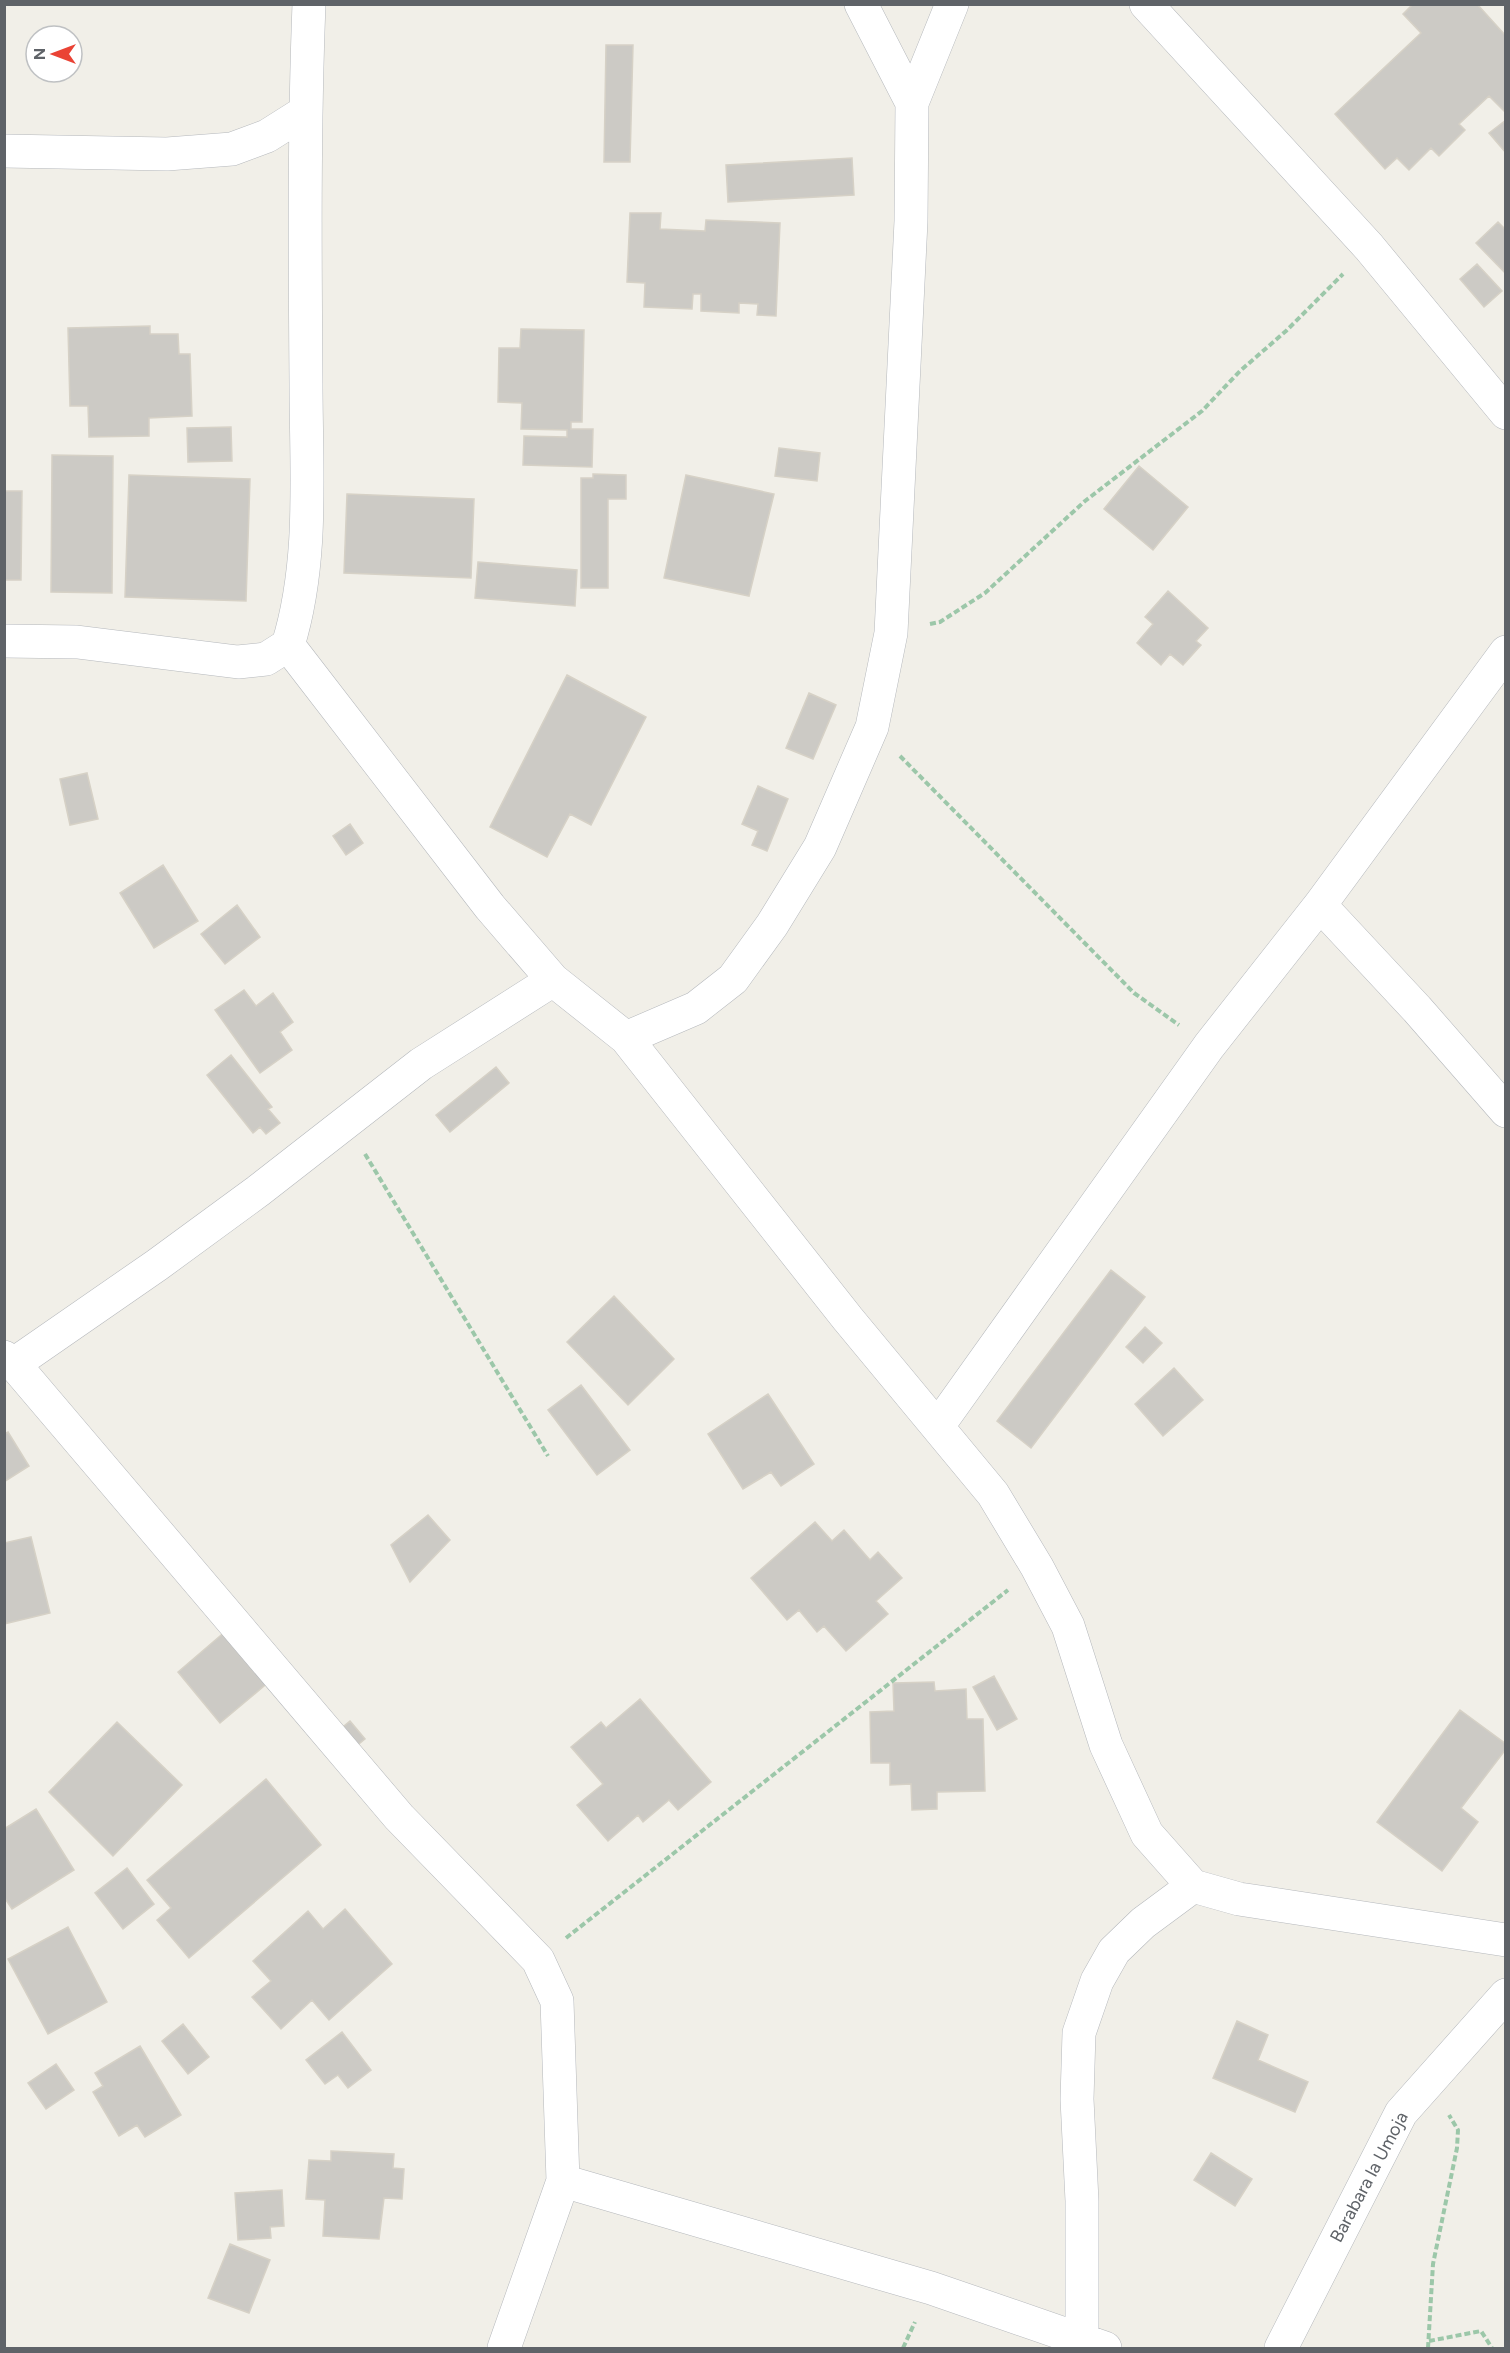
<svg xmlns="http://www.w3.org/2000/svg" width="1510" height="2353" viewBox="0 0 1510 2353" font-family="Figtree,sans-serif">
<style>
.building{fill:#cccac5;stroke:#d6d1c6;stroke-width:1.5}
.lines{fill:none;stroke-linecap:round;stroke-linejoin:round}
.minor-casing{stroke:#b5b8bc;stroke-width:34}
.path{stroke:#9cc7a9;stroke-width:4;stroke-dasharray:6 3;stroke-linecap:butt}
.minor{stroke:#fff;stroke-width:33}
.labels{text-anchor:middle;stroke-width:5;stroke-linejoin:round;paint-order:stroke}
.street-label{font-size:18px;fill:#5f6368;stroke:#fff}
</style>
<rect width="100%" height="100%" fill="#f1efe8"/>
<path class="building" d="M1413,4h64l29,32v77l-17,-17 -30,28 6,6 -26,26 -8,-8 -22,22 -12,-12 -12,11 -50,-55 86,-81 -18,-19z
M606,45h27l-3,117h-26z
M1506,120v33l-17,-20z
M852,158l2,37 -126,7 -2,-37z
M630,213h31l-1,16 45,2 1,-11 74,3 -4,93 -19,-1 1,-11 -19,-1v10l-38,-2v-17h-8l-1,15 -48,-2 1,-24 -18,-1z
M1498,222l8,8v44l-30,-31z
M1477,264l25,27 -18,16 -24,-28z
M150,326v8h28l1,20h11l2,62 -43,2v18l-60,1 -1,-31h-18l-2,-78z
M521,329l63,1 -2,92h-11v7h22l-1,38 -69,-2 1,-29 43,1v-7l-46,-1 1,-26 -24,-1 1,-54h21z
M231,427l1,34 -44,1 -1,-34z
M779,448l41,5 -3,28 -42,-5z
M52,455l61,1 -1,137 -61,-1z
M1139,466l49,41 -35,43 -49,-41z
M593,474l33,1v24h-18v89h-27v-110h12z
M129,475l121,4 -4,122 -121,-4z
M686,475l88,19 -25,102 -85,-18z
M4,491h18l-1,89h-17z
M347,494l127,5 -3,79 -127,-5z
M478,562l99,8 -2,36 -100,-8z
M1168,591l40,37 -12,13 5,4 -18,20 -13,-11 -9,11 -24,-22 16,-19 -8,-7z
M567,675l79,42 -55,108 -21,-11 -23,43 -57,-30z
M809,693l27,12 -23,54 -27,-11z
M87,773l11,46 -28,6 -10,-46z
M758,786l30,13 -21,52 -15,-6 6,-14 -16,-7z
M350,824l13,19 -17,12 -13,-19z
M163,865l35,56 -44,27 -34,-55z
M237,905l23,32 -35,27 -24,-30z
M244,990l12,16 17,-13 20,29 -13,10 12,18 -32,23 -45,-63z
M231,1055l41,52 -4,2 12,14 -14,11 -6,-7 -7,6 -46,-58z
M496,1067l13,16 -59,49 -14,-17z
M1111,1270l34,27 -114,151 -34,-27z
M614,1296l60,63 -46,46 -61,-63z
M1145,1327l17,16 -19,20 -17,-16z
M1174,1368l29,32 -40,36 -28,-32z
M581,1385l49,65 -33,25 -49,-65z
M768,1394l46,70 -33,22 -10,-14 -28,17 -35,-55z
M8,1432l21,34 -25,16v-48z
M428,1515l22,25 -40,42 -19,-37z
M815,1522l17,19 12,-11 26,30 8,-8 24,26 -26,23 12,13 -42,37 -22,-25 -7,6 -18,-22 -12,10 -36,-42z
M31,1537l19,76 -46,11v-81z
M227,1630l43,51 -50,42 -42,-51z
M994,1676l23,43 -20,11 -24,-43z
M934,1682l1,9 31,-2 1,30h16l2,72 -48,1v17l-25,1 -1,-26 -21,1v-22h-19l-1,-51 24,-1 -1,-28z
M640,1699l71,83 -33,28 -9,-10 -26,22 -5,-7 -30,26 -31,-36 26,-21 -32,-37 30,-25 5,6z
M1460,1710l46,34v5l-45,59 17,14 -36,49 -65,-49z
M350,1721l15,18 -11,9 -15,-18z
M117,1722l65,63 -69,71 -64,-64z
M266,1779l55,66 -132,113 -32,-38 14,-12 -24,-28z
M36,1809l38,61 -62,39 -8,-12v-68z
M127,1868l27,36 -31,25 -28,-36z
M345,1909l47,55 -63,56 -17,-20 -31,29 -29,-32 19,-16 -18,-20 55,-50 15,18z
M68,1927l39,75 -59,32 -40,-75z
M1237,2021l31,14 -10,25 50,22 -13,30 -82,-34z
M183,2024l26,33 -21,17 -26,-33z
M342,2032l29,38 -23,18 -10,-13 -13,9 -19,-24z
M140,2046l41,69 -36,22 -8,-12 -18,11 -26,-44 10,-6 -8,-13z
M56,2064l18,26 -28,19 -18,-26z
M331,2151l63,3 -1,14 11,1 -2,30 -18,-1 -5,41 -56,-3 2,-36 -19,-1 3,-39 22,1z
M1211,2153l41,26 -17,27 -41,-26z
M282,2190l2,36 -14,1 1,11 -33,2 -3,-47z
M230,2244l40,16 -21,53 -41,-15z"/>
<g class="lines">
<g class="minor-casing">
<path id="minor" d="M1146,4l223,243 137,166
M912,103l40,-99
M4,151l163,3 65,-5 35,-13 38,-24
M4,641l73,1 161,20 28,-3 22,-14c26,-84 18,-175 18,-262 -1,-126 -2,-252 3,-379
M288,645l202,262 63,73 73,58 222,281 145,175 44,73 31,59 38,119 41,89 46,52 46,13 267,41
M1320,905l97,104 89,102
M626,1038l70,-30 37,-29 39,-54 48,-78 52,-120 19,-94 20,-412 1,-118 -51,-99
M4,1357l10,7 385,453 139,143 19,41 6,180 -59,167
M14,1364l143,-99 101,-74 163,-127 132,-84
M938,1426l271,-380 111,-141 186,-253
M563,2181l368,107 174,60
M1082,2341v-140l-5,-102 2,-66 18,-52 17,-30 29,-28 50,-37
M1281,2348l120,-235 105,-118"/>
</g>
<path class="path" d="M930,624l10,-2 45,-29 100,-92 117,-90 38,-40 46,-40 57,-57
M900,756l234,237 45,32
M365,1154l183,302
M566,1938l442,-348
M1429,2341l52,-10 11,17
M903,2348l12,-26
M1428,2348l5,-84 24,-116 1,-18 -9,-15"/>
<use href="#minor" class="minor"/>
</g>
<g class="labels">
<g class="street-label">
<text transform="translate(1369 2177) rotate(-62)" y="6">Barabara la Umoja</text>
</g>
</g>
<rect width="1510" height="2353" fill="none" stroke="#5f6368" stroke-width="12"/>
<g transform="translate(54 54) rotate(270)"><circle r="28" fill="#ffffff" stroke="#bfc1c3" stroke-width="1.5"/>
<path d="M0-4.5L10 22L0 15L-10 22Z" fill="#ea4335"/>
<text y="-9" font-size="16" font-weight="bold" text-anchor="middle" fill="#5f6368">N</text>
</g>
</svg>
